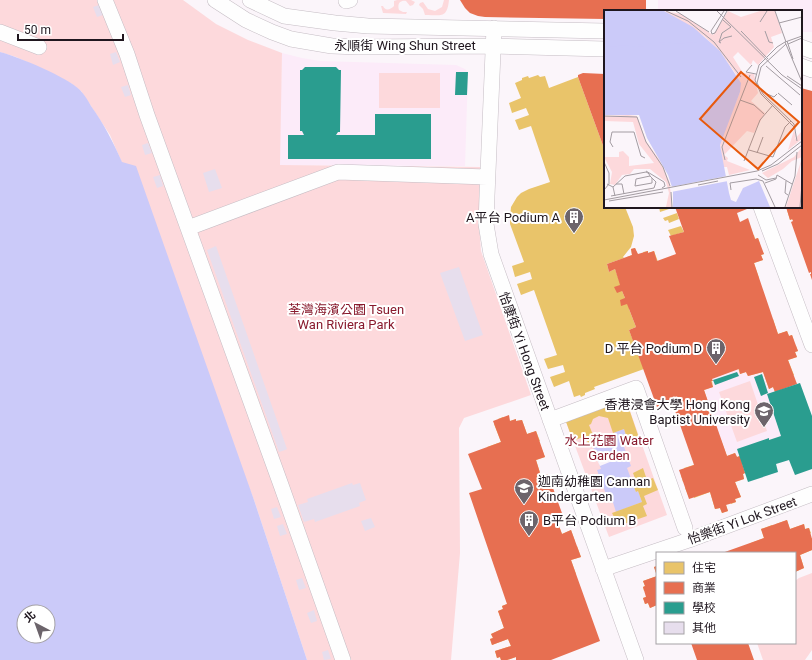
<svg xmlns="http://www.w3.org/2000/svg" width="812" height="660" viewBox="0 0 812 660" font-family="Roboto,'Noto Sans TC',sans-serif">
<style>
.built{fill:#fcebf9}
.green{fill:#fdd9dc}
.water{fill:#cbcaf9;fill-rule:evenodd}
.pier{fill:#fbf5fa}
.homes{fill:#e9c46a;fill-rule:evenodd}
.shops{fill:#e76f51}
.schools{fill:#2a9d8f}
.building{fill:#e7deed}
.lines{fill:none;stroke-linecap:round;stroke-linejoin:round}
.minor-casing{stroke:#c5bdc4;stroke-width:16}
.minor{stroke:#fefefe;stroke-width:15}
.labels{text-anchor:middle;stroke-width:4;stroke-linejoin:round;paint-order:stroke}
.street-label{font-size:13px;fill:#1f161e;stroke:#fff}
.poi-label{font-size:13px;fill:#1f161e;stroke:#fff;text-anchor:end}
.park-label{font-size:13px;fill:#881a2d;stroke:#fff}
.inset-river{fill:none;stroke:#cbcaf9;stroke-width:2}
.inset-road{fill:none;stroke:#a39ca2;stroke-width:1}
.view{fill:#e8590c;fill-opacity:0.15;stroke:#e8590c;stroke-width:2}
.inset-edge{fill:none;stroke:#1f161e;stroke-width:2}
</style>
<rect width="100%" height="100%" fill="#fbf5fa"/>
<path class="built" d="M658,0h154v32h-11v-21h-143z
M282,53l20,5 18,3 136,4 9,4 3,3 -3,94 -186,-1z
M739,369l1,5 6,-2 2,4 15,-4 6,17 4,-2 2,5 25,-9 12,33v53l-17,6 -6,-15 -13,4 2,8 -30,10 -8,-25h-3l-2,-4 -8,3 -23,-66 9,-9 -1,-2z"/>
<path class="green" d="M0,0h183l33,24 32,16 34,13 -2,112 200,2 -1,57 2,27 50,144 -67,23 -5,10 1,125 -9,107h-144l-53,-160 -132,-337 -12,-28 -29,-44 -9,-7 -15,-8 -41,-19 -16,-5z
M397,0h14l4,2 -2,3 -3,1 -4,-5c-6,-1 -9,3 -7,9l4,2h4l-1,2 -23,-1 -2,-7h2c2,5 7,4 11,0v-5z
M444,0h5c-2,19 -8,15 -24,15l-2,-6 -4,-4 1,-2 3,-1 5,7 7,2 7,-4z
M379,73h61v35h-61z
M750,381l17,50 -30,11 -18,-50z
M625,397l42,118 -58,22 -44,-118z
M812,573v77l-7,10h-42l-6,-17h38v-62l4,-3z"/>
<path class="water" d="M0,52c19,5 67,25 80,38 5,5 8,11 11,16 13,18 22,36 31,56l14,4 118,334 53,160h-307zM24,612h24v24h-24z
M624,429l4,12 -5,3 8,22 -4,2 9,24 2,-1 4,11 -26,10 -5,-16 -4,1 -10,-27 4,-1 -8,-22 22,-8 -2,-6z"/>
<path class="pier" d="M626,452l1,3 -27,11 -2,-4z"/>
<path class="homes" d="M586,0h8l-4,4z
M538,75l2,2 5,-1 4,12 29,-11 27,74v56h20l8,20 1,9 -3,11 -8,10 1,1 -17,6 2,8 6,-3 4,11 15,-5 -7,-18 5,-2 -1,-6 4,-1 9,23 5,-2 -6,-17 5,-1v2l6,-2 6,16 8,-2 2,4 3,-1 2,5 -12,4 2,5 12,-4 2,6 -3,1 1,5 -8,3 5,15 -5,1 1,4 -5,2 -6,-17 -5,1 7,23 -5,2 -2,-5 -4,1 -6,-17 -15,6 7,18 -7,3 15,39 -50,18 1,2 -10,4v2l-4,2 -1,-2 -6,2 -5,-16 -15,6 -4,-10 15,-5 -2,-7 -15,4 -4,-10 13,-4 -23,-65 -13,5 -4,-11 15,-5 -2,-7 -15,5 -3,-11 12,-4 -14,-38v-6l1,-11 6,-10 4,-4 8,-4 21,-7 -19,-56 -12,4 -4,-10 14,-5 -3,-7 -14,5 -3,-10 12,-5 -6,-15 7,-3v-2l6,-2 1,2zM638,286l2,7 -15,5 -3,-7z
M801,93l2,6 3,-1 2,7 -7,2z
M809,109l2,5 -2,1 1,5 -8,3 4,13 -5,1v-25z
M811,164l1,4v62h-2l-5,-15 -15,5 -3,-10 9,-3h5v-38l5,14 5,-1 -6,-16z
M659,207h16l-15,5z
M677,213l2,6 -10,4 -1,-3 -3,1 -2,-3z
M722,218l8,23 4,-2 -5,-16 11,-1 5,16 9,-3 1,4 3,-1 2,6 -13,4 2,5 12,-4 3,5 -3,1 2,5 -9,3 5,15 -5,2 1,4 -5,1 -6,-16 -5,2 7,21 -5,2 -2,-5 -5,2 -6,-17 -14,4 -2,-4 -6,2 -2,-6 20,-7 -2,-6 -20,6 -2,-6 6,-2 -2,-5 15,-6 -6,-17 4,-1 -1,-6z
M681,226l3,6 -13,4 -3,-6z
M755,316l8,24 5,-3 -6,-17 5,-2 1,3 5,-2 5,15 9,-3 2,5 3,-1 2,6 -12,4 2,5 12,-4 2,5 -3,1 2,5 -9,3 6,15 -6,2 1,3 -5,2 -6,-16 -4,2 7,21 -6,3 -2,-5 -4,2 -6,-17 -15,4 -2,-4 -6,2 -2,-6 21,-7 -2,-6 -21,7 -2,-7 5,-2 -1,-5 14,-5 -6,-18 5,-2 -2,-5z
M670,345l9,23 5,-2 -6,-17 5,-2v3l5,-2 6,16 9,-3 2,4 2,-1 2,6 -12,4 2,5 12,-4 2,12 -9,3 5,15 -4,2 1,3 -6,2 -6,-17 -5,2 8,22 -6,2 -2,-5 -5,1 -6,-17 -15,5 -2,-4 -5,2 -2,-6 21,-7 -3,-7 -20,7 -3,-6 5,-2 -1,-4 15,-6 -6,-18 4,-2 -2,-5z
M625,397l14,41 -11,3 -4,-12 -11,4 -5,-15 -9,-2 -6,3 -2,5 -2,1 6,15 -7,3 -3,-7 -12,5 -8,-22z
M503,417l8,22 5,-1 -6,-17 6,-2v2l6,-1 5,14 9,-3 4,10 -10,4 2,6 9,-4 4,10 -9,3 5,16 -4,2 1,1 -6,2 -7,-17 -4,2 7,23 -5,1 -1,-2 -4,1 -7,-18 -14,4 -2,-4h-2l-1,-5 15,-6 -3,-8 -16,6 -1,-5 2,-1 -2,-5 14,-5 -7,-18 5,-1 -1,-4z
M703,437l8,23 5,-2 -6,-17 6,-1v2l5,-2 6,16 8,-3 2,4 3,-1 2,7 -13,4 1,5 13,-5 2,6 -2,1 1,5 -9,3 6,15 -6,2 1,3 -5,2 -6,-17 -4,2 7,22 -6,2 -2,-5 -5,1 -5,-17 -16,6 -1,-5 -5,2 -3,-7 21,-6 -2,-7 -21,7 -2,-7 5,-1 -2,-6 16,-5 -5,-17 4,-2 -2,-5z
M643,468l4,12 6,-2 5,12 -14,6 3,8 -4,2 4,10 -26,9 -3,-9 -4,1 -2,-4 30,-11 -4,-11 -2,1 -3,-7 4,-1 -4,-11z
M538,517l8,22 5,-2 -6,-17 5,-2 1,2 5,-2 6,16 9,-4 4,11 -9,3 1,5 10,-3 4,11 -10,3 5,14 -4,2v3l-6,1 -5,-15 -5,1 7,21 -5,2 -1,-2 -5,1 -6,-18 -14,5 -2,-5 -1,1 -2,-6 15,-6 -3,-7 -16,5 -1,-5 2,-1 -2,-5 13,-4 -6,-19 5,-2 -1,-2z
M787,520l3,9 14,-5 1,5 4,-1 2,5 -16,6 1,4 16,-5v12l-12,5 4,13 -9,4v-19h-28l-1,-5 -15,5 -2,-4 3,-2 -1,-4 13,-5 -3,-9 11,-4 4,10 4,-1 -4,-10z
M657,566v21l-13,4 -1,-4 2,-1 -2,-5 14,-5 -3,-9z
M657,593v12l-7,3 -2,-5 -3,1 -2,-6z
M507,604l8,20 4,-1 -5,-15 6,-3 1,3 4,-1 5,14 10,-4 4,10 -10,4 1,5 10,-4 4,11 -8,3 4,14h-12l-3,-8 -4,2 2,6h-12v-3l-9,3h-6l-1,-3 -3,1 -2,-7 16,-5 -3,-7 -16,6 -2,-6 3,-1 -2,-4 13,-6 -6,-17 5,-2 -1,-3z
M714,656l2,4h-14z"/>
<path class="shops" d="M460,0h186v11h-41v8l-120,-2 -7,-1 -8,-3 -5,-5z
M583,73l22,1v77l-27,-74v-2z
M801,88l11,3v189l-2,-6h1v-2l-2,1 -18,-51 2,-1 -1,-2 -2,1 -4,-13h15z
M675,207h72v2l-10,4 3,9 8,-4 7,21 3,-1 6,16 -3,1 2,5 -9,3 19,56 5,15 9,-3 2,5 3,-1 6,16 -3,1 2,5 -9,3 9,24 -22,8 -2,-5 -4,2 -6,-17 -15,4 -2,-4 -6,2 -1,-5 -27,10 1,2h-2l2,6 -9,3 23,66 8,-3 2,4 3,-1 5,17 -2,1 1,5 -9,3 6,15 -6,2 1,3 -10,3 2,6 -6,2 -2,-5 -5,1 -5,-17 -21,7 -10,-29 15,-5 -1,-3 -21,-60 -15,5 -28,-77 7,-3 -7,-18 -2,-5 -6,2 -1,-6 5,-2 -3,-7 -5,2 -3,-6 6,-2 -5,-16 -6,3 -2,-8 25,-9 -1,-6 4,-1 3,6 10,-3v2l6,-2 3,10 19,-7 -7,-18 15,-4z
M509,415l1,6 6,-2v2l6,-1 5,14 9,-3 9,26 -9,3 5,16 7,-2 15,42 -7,2 6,16 9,-4 10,27 -10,3 29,81 -49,19h-35v-3l-9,3h-6l-1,-3 -3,1 -2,-7 16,-5 -3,-7 -16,6 -2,-6 3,-1 -2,-4 13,-6 -6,-17 5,-2 -1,-3 5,-2 -38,-111 13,-4 -14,-35 33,-12 -8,-21z
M787,520l3,9 14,-5 1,5 4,-1 3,11v11l-12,5 4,13 -9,4v-19h-73l42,-15 -3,-9z
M657,566v39l-7,3 -2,-5 -3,1 -2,-6 3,-1 -3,-10 2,-1 -2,-5 14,-5 -3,-9z
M691,643h57l6,17h-57z"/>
<path class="schools" d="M305,67h31l3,3h2l-1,62h-2l-2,3h39v-21h56v45h-143v-24h16l-2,-4h-2v-61h2z
M456,72h12l-1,23h-12z
M737,372l2,4 -24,9 -2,-5z
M762,374l6,19 -7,3 -7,-19z
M800,383l12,33v53l-17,6 -6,-15 -13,4 2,8 -30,10 -11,-33 32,-11v2l12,-4 -14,-42z"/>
<path class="building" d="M99,5l4,10 -6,2 -4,-10z
M116,52l4,10 -7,3 -3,-11z
M128,85l3,10 -6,2 -4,-10z
M148,143l4,10 -7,2 -3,-10z
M215,169l7,19 -13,4 -6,-19z
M160,175l3,11 -6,2 -4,-11z
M216,246l71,203 -2,1 -6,2 -72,-202z
M459,267l24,68 -18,6 -25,-68z
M352,483l1,2 7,-2 6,17 -7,3 1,3 -45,16 -1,-3 -10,3 -6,-17 10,-3 -1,-3z
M277,507l4,10 -7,2 -3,-10z
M371,518l4,9 -10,4 -4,-10z
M283,524l4,10 -7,2 -3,-10z
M302,578l4,10 -7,2 -3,-10z
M314,610l3,11 -6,2 -4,-10z
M328,650l3,9 -7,1 -2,-8z"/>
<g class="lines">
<g class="minor-casing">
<path id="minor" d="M105,0l22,54 20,61 134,370 62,175
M215,0l31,20 26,12 19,7 41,7 27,1 134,-1 112,3
M250,0l34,16 51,7 33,3 237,5
M346,1l4,-1
M494,28l-7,168 -1,28 5,30 145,406
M0,32l39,15
M801,47l11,4
M801,66l11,4
M761,207l51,138
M188,228l150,-56 149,5
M550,420l86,-32 49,140
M603,569l86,-29 123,-46"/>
</g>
<use href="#minor" class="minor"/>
</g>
<defs>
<g id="building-pin" transform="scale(1)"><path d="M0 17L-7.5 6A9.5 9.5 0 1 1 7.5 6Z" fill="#6c646b" stroke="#fff"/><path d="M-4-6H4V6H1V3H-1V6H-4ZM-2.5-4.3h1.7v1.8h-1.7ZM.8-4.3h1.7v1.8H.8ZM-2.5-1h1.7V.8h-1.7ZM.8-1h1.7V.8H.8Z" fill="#fff"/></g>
<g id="university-pin" transform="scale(1)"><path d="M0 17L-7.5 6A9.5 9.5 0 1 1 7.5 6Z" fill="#6c646b" stroke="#fff"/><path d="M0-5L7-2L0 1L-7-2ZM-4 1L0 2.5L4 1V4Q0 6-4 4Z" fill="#fff"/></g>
<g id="school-pin" transform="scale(1)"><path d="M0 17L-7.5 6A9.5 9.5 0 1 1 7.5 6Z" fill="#6c646b" stroke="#fff"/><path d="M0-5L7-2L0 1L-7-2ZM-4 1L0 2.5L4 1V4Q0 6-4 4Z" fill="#fff"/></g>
</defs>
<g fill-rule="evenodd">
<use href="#building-pin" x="574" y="217"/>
<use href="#building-pin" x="716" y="348"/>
<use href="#university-pin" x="764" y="411"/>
<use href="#school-pin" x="524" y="488"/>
<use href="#building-pin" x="529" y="520"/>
</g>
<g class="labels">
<g class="street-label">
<text x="405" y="50">永順街 Wing Shun Street</text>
<text transform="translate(525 351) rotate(70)" y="5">怡康街 Yi Hong Street</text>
<text transform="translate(742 520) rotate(-20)" y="5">怡樂街 Yi Lok Street</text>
</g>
<g class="poi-label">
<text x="560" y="222">A平台 Podium A</text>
<text x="702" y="353">D 平台 Podium D</text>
<text x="750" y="409">香港浸會大學 Hong Kong<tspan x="750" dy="15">Baptist University</tspan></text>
<text x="538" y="486" text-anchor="start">迦南幼稚園 Cannan<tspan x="538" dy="15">Kindergarten</tspan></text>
<text x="543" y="525" text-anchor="start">B平台 Podium B</text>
</g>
<g class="park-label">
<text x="346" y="314">荃灣海濱公園 Tsuen<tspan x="346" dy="15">Wan Riviera Park</tspan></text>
<text x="609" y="445">水上花園 Water<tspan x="609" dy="15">Garden</tspan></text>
</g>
</g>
<g transform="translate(604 10)">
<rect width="198" height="198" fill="#fbf5fa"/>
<path d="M60,1l17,3 32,21 15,-24 13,6 19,-6h15l7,22 -11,4 3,10 -16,18 -5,-5 -2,5 -13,-13 -5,5 10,16 11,1 4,19 -7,8 14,12 -11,20 -7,-2 -23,24 4,3 -1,3 23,9 -21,5 -2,-8h-4l-2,-9 -1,-17 20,-49 -2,-15 -17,-24 -17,-17zM24,105l9,1 9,25 13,18 11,24 2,24h-6l3,-14 -3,-11 -16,-13h-16l-4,5 -8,1 -7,10 -5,-1 2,-12 -8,-15h15v-5l4,-1 6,6v9l25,-3 -15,-19 -6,-22 -29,-1v-5zM190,120l2,6 -2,4 7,-8 1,7 -14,11zM198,137v10l-10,4 -9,8 -15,9 -6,-5 32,-16zM198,148l-2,11 2,38h-16z" fill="#fdd9dc"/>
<path d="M0,1h60l29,16 27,24 21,32 -1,9 -20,53 9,48 2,7 5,2 7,-14 16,-7 11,26h-97v-17l-5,-15 -21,-37 -8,-23h-35z" fill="#cbcaf9"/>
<path d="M123,166l1,5 -57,11 -1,-5z" fill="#fbf5fa"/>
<path class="inset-river" d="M0,38l95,-7"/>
<path class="inset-road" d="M62,1l22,10 26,21 27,35M72,1l33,21M113,1l65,64 20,14M120,1l-13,20 1,3 3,-1 12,-22M171,1l11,31M156,12l7,-11M175,13l23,-6M137,21l27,28M161,21l4,11 4,1M198,26l-17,6 17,40M183,31l6,18M115,32l3,-9 9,-6 -8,-7M181,32l-8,5 -18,18 -4,15 6,14 34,34M117,33l-2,-1 5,-4 8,-2M182,34l-25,23 -4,16 6,11 31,30 3,17M184,34l14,-6M148,55l-6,7 10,2M162,56l34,29M183,66l15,10M161,83l9,4 3,-3M174,83l14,12M136,90l14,5 10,9M0,106l33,1 9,25 17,25 7,19M9,137l-3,-5 2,-10h22l7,24 4,2M145,140l24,7 12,-30 6,-6M153,143l6,-16M121,150l-3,-13 28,-72M140,151l16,-41 13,-15M0,152l5,11v11l-5,6M42,161l18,11 1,4 -3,2M158,161l16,-7 24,-19M154,165l8,5 10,-2M182,171l-1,12 3,2M161,173l11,-4 1,-4 15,9M3,174l6,3 2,9M12,174h6l2,10M94,175l20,-4M127,180l-1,-7 26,-4 7,2 12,26M67,182l1,15M7,186l43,-8 2,-6 -6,-6 -14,3 -1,7 17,-3v-5l-2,-2 -1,-2 -1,-1 -2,-1 -21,4 -12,11M0,190l153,-29 14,-6 31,-24M5,191l54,-9M181,197l10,-31 2,-24M196,197l2,-23"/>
<path class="view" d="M137,62l58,50 -41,47 -58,-50z"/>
<rect width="198" height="198" class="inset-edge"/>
</g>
<rect x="656" y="552" width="140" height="92" fill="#ffffff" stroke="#a5a2a5"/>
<rect x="664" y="562" width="20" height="12" fill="#e9c46a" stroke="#a5a2a5"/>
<text x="692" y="572" font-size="12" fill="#1f161e">住宅</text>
<rect x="664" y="582" width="20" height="12" fill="#e76f51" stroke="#a5a2a5"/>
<text x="692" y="592" font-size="12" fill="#1f161e">商業</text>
<rect x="664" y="602" width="20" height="12" fill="#2a9d8f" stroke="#a5a2a5"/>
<text x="692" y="612" font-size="12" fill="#1f161e">學校</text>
<rect x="664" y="622" width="20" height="12" fill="#e7deed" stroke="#a5a2a5"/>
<text x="692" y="632" font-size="12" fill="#1f161e">其他</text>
<g transform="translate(36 624) rotate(319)"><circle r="19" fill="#ffffff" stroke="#a5a2a5"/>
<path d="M0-3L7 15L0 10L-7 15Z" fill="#6c646b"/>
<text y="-6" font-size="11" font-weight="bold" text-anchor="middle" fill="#1f161e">北</text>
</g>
<path d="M18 34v6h105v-6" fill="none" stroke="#1f161e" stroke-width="2"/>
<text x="24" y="34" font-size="12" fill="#1f161e" stroke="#ffffff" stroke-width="3" paint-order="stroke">50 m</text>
</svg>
